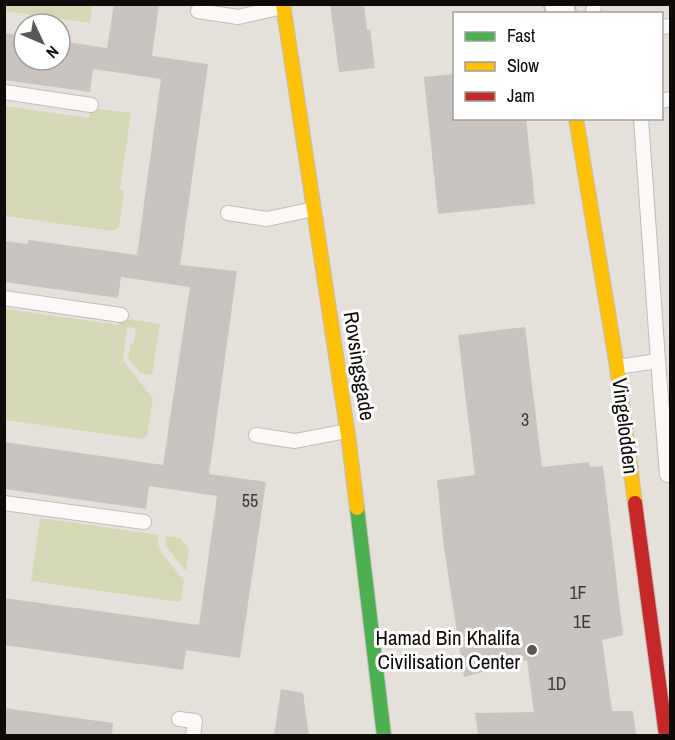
<svg xmlns="http://www.w3.org/2000/svg" width="675" height="740" viewBox="0 0 675 740" font-family="'Archivo Narrow',sans-serif">
<style>
.green{fill:#d5d8b4}
.building{fill:#c9c4c0}
.lines{fill:none;stroke-linecap:round;stroke-linejoin:round}
.lane-casing{stroke:#c2bdb9;stroke-width:16}
.street-casing{stroke:#c2bdb9;stroke-width:32}
.fast-casing{stroke:#c2bdb9;stroke-width:16}
.slow-casing{stroke:#c2bdb9;stroke-width:16}
.jam-casing{stroke:#c2bdb9;stroke-width:16}
.lane{stroke:#fbfaf9;stroke-width:14}
.street{stroke:#fbfaf9;stroke-width:28}
.fast{stroke:#4caf50;stroke-width:14}
.slow{stroke:#ffc107;stroke-width:14}
.jam{stroke:#c62828;stroke-width:14}
.poi-dot{fill:#5a5652;stroke:#fff;stroke-width:2}
.labels{text-anchor:middle;stroke-width:6;stroke-linejoin:round;paint-order:stroke}
.number-label{font-size:18px;fill:#3d3936}
.street-label{font-size:21px;fill:#0e0b08;stroke:#fff}
.poi-label{font-size:21px;fill:#0e0b08;stroke:#fff;text-anchor:end}
</style>
<rect width="100%" height="100%" fill="#e6e0da"/>
<path class="green" d="M5,4h87v1l-2,18 -85,-12z
M5,106l84,12 2,-10 40,5 -11,75 4,4 -5,35 -6,4 -108,-15z
M5,309l113,16 2,-7 40,6 -8,51 -11,-2 -13,-14 3,-16h3l2,-15 -9,-1 -4,33 30,39 -6,37 -5,3 -137,-19z
M40,518l119,17 -2,12 27,34 -3,19 -2,2 -148,-21z
M166,536l14,2 9,11 -3,22 -21,-26z"/>
<path class="building" d="M114,4h45l-7,52 56,8 -28,201 57,6 -28,203 57,8 -26,176 -54,-8 -3,20 -179,-25v-47l195,27 18,-129 -68,-10 -3,23 -142,-20v-47l159,23 27,-178 -69,-10 -3,21 -114,-16v-41l24,3v-4l109,15 24,-176 -68,-10 -3,23 -86,-12v-47l20,3v24h36v-19l47,7z
M330,4h34l3,26 3,-1 5,39 -36,4z
M454,74v44h72l9,86 -97,10 -14,-137z
M525,327l17,140 47,-5 1,5 13,-1 20,169 -21,5 10,71h21l3,24h-158l-3,-22 59,-1 -7,-52 -63,17 -20,-129 -7,-68 38,-5 -17,-140z
M281,689l22,4 6,42h-35z
M4,708l109,15 -1,12h-108z"/>
<g class="lines">
<g class="lane-casing">
<path id="lane" d="M198,11l40,6 45,-10
M593,14l1,-10
M662,27l8,-1
M4,92l87,13
M662,101l8,-2
M228,213l39,6 47,-10
M4,298l117,17
M658,361l9,114
M617,367l41,-6 -17,-243
M256,435l39,6 52,-10
M4,503l140,19
M179,719l16,2 -2,15"/>
</g>
<g class="street-casing">
<path id="street" d="M559,4l2,10"/>
</g>
<g class="fast-casing">
<path id="fast" d="M357,508l27,228"/>
</g>
<g class="slow-casing">
<path id="slow" d="M283,4l66,438 8,66
M576,118l41,249 18,136"/>
</g>
<g class="jam-casing">
<path id="jam" d="M635,503l31,233"/>
</g>
<use href="#lane" class="lane"/>
<use href="#street" class="street"/>
<use href="#fast" class="fast"/>
<use href="#slow" class="slow"/>
<use href="#jam" class="jam"/>
</g>
<circle class="poi-dot" cx="532" cy="650" r="6"/>
<g class="labels">
<g class="number-label">
<text x="525" y="426">3</text>
<text x="250" y="507">55</text>
<text x="578" y="599">1F</text>
<text x="582" y="628">1E</text>
<text x="557" y="690">1D</text>
</g>
<g class="street-label">
<text transform="translate(359 366) rotate(81)" y="7">Rovsingsgade</text>
<text transform="translate(625 426) rotate(83)" y="7">Vingelodden</text>
</g>
<g class="poi-label">
<text x="520" y="645">Hamad Bin Khalifa<tspan x="520" dy="24">Civilisation Center</tspan></text>
</g>
</g>
<rect width="675" height="740" fill="none" stroke="#0e0b08" stroke-width="12"/>
<rect x="453" y="12" width="210" height="108" fill="#ffffff" stroke="#9f9d9c" stroke-width="1.5"/>
<rect x="465" y="32" width="30" height="9" fill="#4caf50" stroke="#9f9d9c" stroke-width="1.5"/>
<text x="507" y="42" font-size="18" fill="#0e0b08">Fast</text>
<rect x="465" y="62" width="30" height="9" fill="#ffc107" stroke="#9f9d9c" stroke-width="1.5"/>
<text x="507" y="72" font-size="18" fill="#0e0b08">Slow</text>
<rect x="465" y="92" width="30" height="9" fill="#c62828" stroke="#9f9d9c" stroke-width="1.5"/>
<text x="507" y="102" font-size="18" fill="#0e0b08">Jam</text>
<g transform="translate(42 42) rotate(134)"><circle r="28" fill="#ffffff" stroke="#9f9d9c" stroke-width="1.5"/>
<path d="M0-4.5L10 22L0 15L-10 22Z" fill="#5a5652"/>
<text y="-9" font-size="16" font-weight="bold" text-anchor="middle" fill="#0e0b08">N</text>
</g>
</svg>
